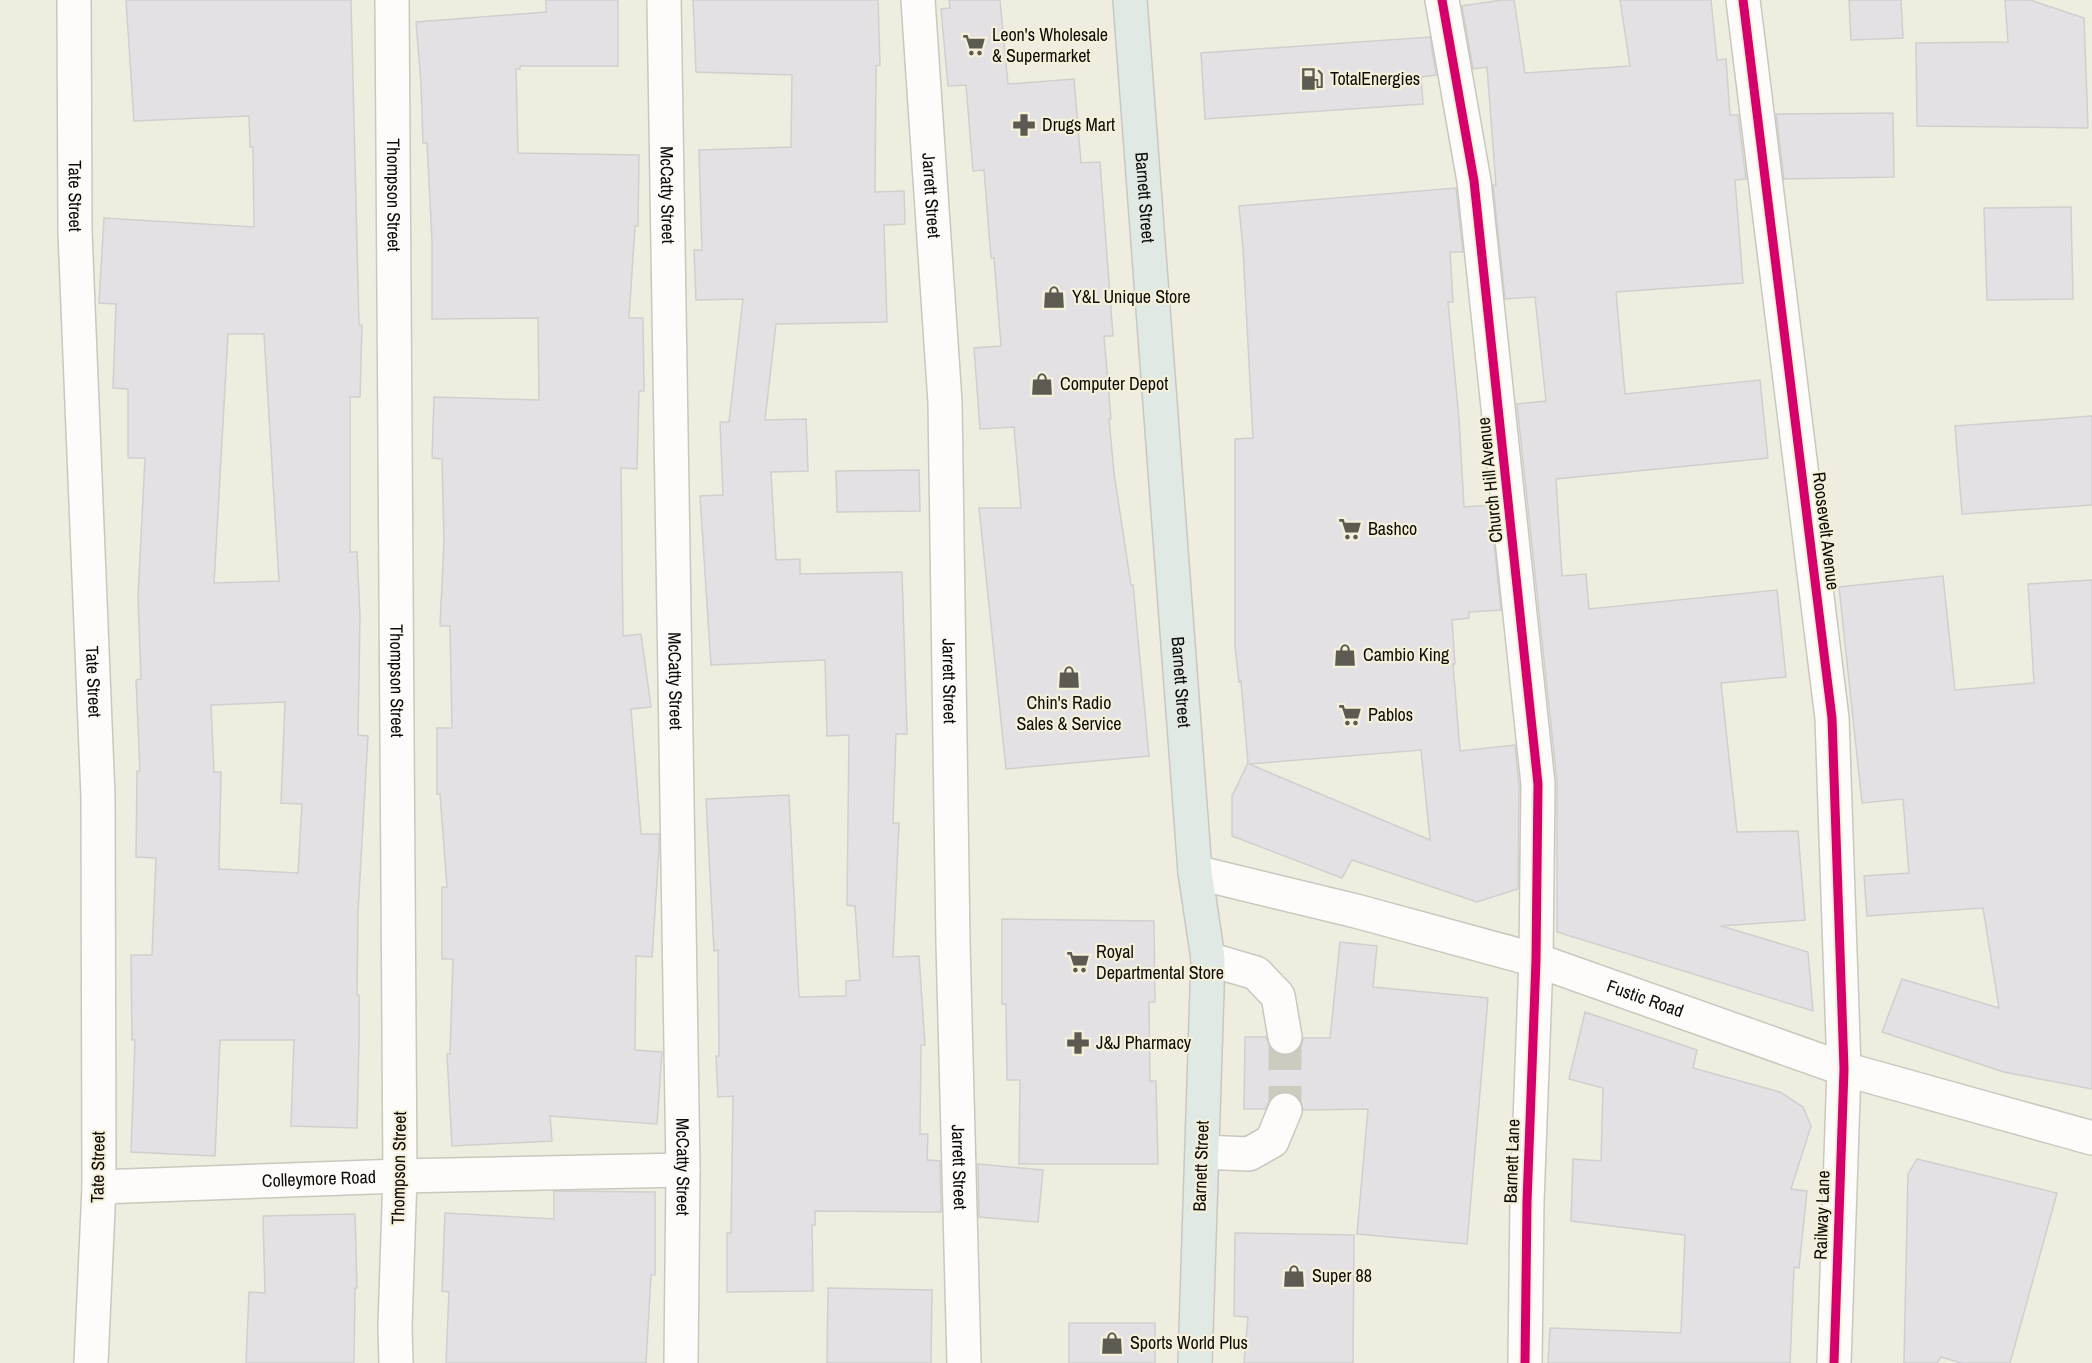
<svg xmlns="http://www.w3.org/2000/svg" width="2092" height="1363" viewBox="0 0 2092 1363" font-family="'Archivo Narrow',sans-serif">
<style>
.building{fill:#e3e1e4;stroke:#d1cfce;stroke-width:1.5;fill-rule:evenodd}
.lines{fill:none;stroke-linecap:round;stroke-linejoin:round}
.minor-tunnel{stroke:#cdcabf;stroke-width:33;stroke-dasharray:33 16;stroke-linecap:butt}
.minor-casing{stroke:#cac8be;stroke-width:36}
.major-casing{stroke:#c9c7c2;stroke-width:36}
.minor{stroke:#fdfcfa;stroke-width:33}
.major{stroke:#e0e9e3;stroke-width:33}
.cycleway-casing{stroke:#f5f0da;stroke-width:13}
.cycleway{stroke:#d6006c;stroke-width:9}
.labels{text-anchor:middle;stroke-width:4.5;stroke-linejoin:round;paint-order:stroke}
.poi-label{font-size:18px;fill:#0e0c06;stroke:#f5f0da;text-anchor:start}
.street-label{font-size:18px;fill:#0e0c06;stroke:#f5f0da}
</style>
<rect width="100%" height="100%" fill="#efece0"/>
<path class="building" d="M126,0h225l8,325h3l-2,72h-10v155h7l3,64 -2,119 10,1 -10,176 -1,83h2v46l-2,87 -66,-2 3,-86h-74l-5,116 -84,-4 4,-112h-3l-1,-85h21l4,-97 -20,-1 1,-86h3l-4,-91 5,-1 -3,-82 7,-139h-17v-69l-15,-1 3,-84 -17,-1 5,-85 150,9 -1,-80h-3l-1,-31 -115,5zM228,334h36l15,247 -65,2zM285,702l-4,101 21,1 -4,69 -79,-4 2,-97h-7l-3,-67z
M546,0h72v66h-98v3h-4l2,84 121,2 -1,71h-3l-6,92h14l1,73h-5l-2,78 -16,-1 2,168 18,-2 10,73 -20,2 10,125h18v15l-7,108 -16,-1 -1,94 27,2 -5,72 -107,-8 2,25 -100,5 -5,-92h3l3,-95h-11v-72h5l-7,-93h-3v-66h15l-2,-102h-10l4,-84 -2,-83 -10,-1 2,-61 105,3 -1,-82 -106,1v-79l-5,-97h-4l-2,-60 -5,-61 130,-10z
M693,0h185l2,65 -4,1 -1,126 29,-1 1,33 -21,1 3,97 -111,2 -11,96 41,-1 2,52 -37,1 5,88 24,-1v15l102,-2 5,162h-11l-3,89h6l-6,134 26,-1 6,89h-4l-1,89h8l-1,26 13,1 1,51 -126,-1v14h-3l1,66 -86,1v-59h4l2,-137 -15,1 -2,-41h3l-1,-106 -4,1 -8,-152 83,-4 10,202 47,-1v-15l14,-1 -5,-74 -8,-1 2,-170 -22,1 -2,-76 -114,5 -11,-169 23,-1 -3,-73h9l14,-123 -47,1 -2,-50h8l-3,-100 92,-3 1,-72 -96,-3z
M949,0h51l8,84 66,-5 7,84 19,-1 13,174h-9l7,83h-2l5,54 17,112h2l16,171 -143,13 -27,-261h42l-7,-81 -34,2 -6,-81 27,-2 -7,-88h-3l-7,-88 -11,1 -7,-86 -18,1 -7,-77 9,-1z
M1502,0h12l11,73 105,-7 -10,-66h91l6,60 9,-1 4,56h8l8,64 -11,1 8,103 -127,9 9,102 135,-14 8,78 -212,21 6,97 24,-2 3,35 188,-19 9,87 -65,6 16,149 61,-1 7,89 -84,6 87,26 5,59 -256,-79v-150l-40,-378 29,-3 -11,-104 -30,2 -12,-114h3l-9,-118 -14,2 -11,-63z
M1849,0h52l2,38 -52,2z
M2005,0h25l54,18 4,110 -171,-2 -1,-83 92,-1z
M1430,37l6,38 -15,2 2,27 -218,15 -4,-66z
M1893,113l1,64 -110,2 -8,-65z
M1456,188l7,64h-13l3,50h-5l11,117 5,88 26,-2 11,105 -32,2v6l-17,2 3,44h-2l7,87 55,-6 4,40 -1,104 -41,13 -125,-42 -10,18 -110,-42v-40l16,-33 -7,-82 -2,1 -4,-35v-208l18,-1 -10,-189 -4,-43zM1421,750l9,90 -181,-76z
M2071,207l2,92 -86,1 -3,-92z
M2092,416v89l-130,9 -7,-88z
M919,470l1,41 -83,1 -1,-41z
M1943,576l12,114 79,-7 -6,-99 64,-4v509l-88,-17 -122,-40 20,-53 97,29 -16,-100 -116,8 -3,-40 45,-3 -6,-74 -41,4 -23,-216z
M1002,919l152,2 1,81h-6l1,79h6l2,83h-139l1,-84h-13l-1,-76h-4z
M1340,942l37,4 -4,41 115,11 -21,246 -110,-10 11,-125 -65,1 -3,-12 -7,-5 -10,-2 -10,4 -8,14h-21l1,-72h21l5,12 7,5 10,2 9,-5 5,-7 1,-6h27z
M1585,1012l112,38 -4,18 87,24 23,15 8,19 -20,63 16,2 -8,77 -5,-1 -4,96h-242l2,-35 131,5 4,-98 -114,-14 2,-62 28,2 2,-73 -34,-9z
M1917,1159l140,34 -47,170h-49l-20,-6 -4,6h-33l4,-189z
M978,1164l65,6 -5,52 -59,-5z
M554,1191l101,1v83h-4l-5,88h-200l3,-71 -7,-1 3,-78 109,6z
M355,1214l2,74h-2l-1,75h-108l3,-71 16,1 -2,-77z
M1235,1233l119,2 -1,128h-109l4,-46 -14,-1z
M828,1288l104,2 -1,73h-104z
M1069,1323h86v40h-86z"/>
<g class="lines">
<path class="minor-tunnel" d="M1285,1037v73"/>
<g class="minor-casing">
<g id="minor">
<path id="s1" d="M74,0l1,232 23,565 1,390 -8,176"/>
<path id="s2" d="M392,0l8,1176 -5,150 1,37"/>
<path id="s3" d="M664,0l19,1170 -2,193"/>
<path id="s4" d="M918,0l27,402 8,541 11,420"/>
<path d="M1442,0l32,181 64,603 -2,176 -9,242 -2,161"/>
<path d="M1743,0l89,718 12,351 -10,294"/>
<path id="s5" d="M1195,872l161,39 180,49 308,109 248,69"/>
<path d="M1208,959l48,14 22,23 7,41"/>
<path d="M1202,1152l47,2 23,-13 13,-31"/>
<path id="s6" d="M99,1187l301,-11 283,-6"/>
</g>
</g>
<g class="major-casing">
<g id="major">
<path id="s7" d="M1130,0l65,872 13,87 -13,404"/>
</g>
</g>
<use href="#minor" class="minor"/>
<use href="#major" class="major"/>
<g class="cycleway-casing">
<path id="cycleway" d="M1442,0l32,181 64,603 -2,176 -9,242 -2,161
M1743,0l89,718 12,351 -10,294"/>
</g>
<use href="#cycleway" class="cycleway"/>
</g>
<defs>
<g id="supermarket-bare" transform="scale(1.8)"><path d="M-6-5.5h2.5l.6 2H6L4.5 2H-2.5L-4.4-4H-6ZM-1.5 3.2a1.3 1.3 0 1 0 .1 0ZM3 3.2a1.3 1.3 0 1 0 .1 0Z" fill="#5d5a52" stroke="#f5f0da" stroke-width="2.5" paint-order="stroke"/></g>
<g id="fuel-bare" transform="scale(1.8)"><path d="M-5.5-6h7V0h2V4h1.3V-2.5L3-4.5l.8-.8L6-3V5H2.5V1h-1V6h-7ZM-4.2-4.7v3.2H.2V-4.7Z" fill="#5d5a52" stroke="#f5f0da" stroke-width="2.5" paint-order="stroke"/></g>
<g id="pharmacy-bare" transform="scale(1.8)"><path d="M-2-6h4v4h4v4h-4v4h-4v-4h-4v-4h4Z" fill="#5d5a52" stroke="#f5f0da" stroke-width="2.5" paint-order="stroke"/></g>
<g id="shop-bare" transform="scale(1.8)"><path d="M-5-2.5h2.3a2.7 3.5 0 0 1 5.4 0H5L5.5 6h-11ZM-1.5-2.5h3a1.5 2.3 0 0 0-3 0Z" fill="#5d5a52" stroke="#f5f0da" stroke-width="2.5" paint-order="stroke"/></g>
</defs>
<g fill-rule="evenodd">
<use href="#supermarket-bare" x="974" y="45"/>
<use href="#fuel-bare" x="1312" y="79"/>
<use href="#pharmacy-bare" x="1024" y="125"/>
<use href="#shop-bare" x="1054" y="297"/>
<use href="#shop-bare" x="1042" y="384"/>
<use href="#supermarket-bare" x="1350" y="529"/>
<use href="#shop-bare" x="1345" y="655"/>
<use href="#shop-bare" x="1069" y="677"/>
<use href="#supermarket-bare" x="1350" y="715"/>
<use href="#supermarket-bare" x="1078" y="962"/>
<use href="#pharmacy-bare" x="1078" y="1043"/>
<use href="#shop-bare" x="1294" y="1276"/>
<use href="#shop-bare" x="1112" y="1343"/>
</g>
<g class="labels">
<g class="poi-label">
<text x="992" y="41">Leon's Wholesale<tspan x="992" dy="21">&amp; Supermarket</tspan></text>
<text x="1330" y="85">TotalEnergies</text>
<text x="1042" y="131">Drugs Mart</text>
<text x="1072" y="303">Y&amp;L Unique Store</text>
<text x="1060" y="390">Computer Depot</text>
<text x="1368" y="535">Bashco</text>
<text x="1363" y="661">Cambio King</text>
<text x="1069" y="709" text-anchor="middle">Chin's Radio<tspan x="1069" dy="21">Sales &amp; Service</tspan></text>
<text x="1368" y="721">Pablos</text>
<text x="1096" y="958">Royal<tspan x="1096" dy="21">Departmental Store</tspan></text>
<text x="1096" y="1049">J&amp;J Pharmacy</text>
<text x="1312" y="1282">Super 88</text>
<text x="1130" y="1349">Sports World Plus</text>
</g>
<g class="street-label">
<text dy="6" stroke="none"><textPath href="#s1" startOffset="196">Tate Street</textPath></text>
<text dy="6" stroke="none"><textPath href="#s2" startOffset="195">Thompson Street</textPath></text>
<text dy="6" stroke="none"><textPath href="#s3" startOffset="195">McCatty Street</textPath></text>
<text dy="6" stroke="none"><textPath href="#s4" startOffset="196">Jarrett Street</textPath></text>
<text dy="6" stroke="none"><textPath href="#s7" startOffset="198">Barnett Street</textPath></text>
<text transform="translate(1490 480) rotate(-96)" y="6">Church Hill Avenue</text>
<text transform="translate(1826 531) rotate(83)" y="6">Roosevelt Avenue</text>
<text dy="6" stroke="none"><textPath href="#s1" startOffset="682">Tate Street</textPath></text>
<text dy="6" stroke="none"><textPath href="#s3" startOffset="681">McCatty Street</textPath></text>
<text dy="6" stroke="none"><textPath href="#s4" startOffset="682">Jarrett Street</textPath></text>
<text dy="6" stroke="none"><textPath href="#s7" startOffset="684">Barnett Street</textPath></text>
<text dy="6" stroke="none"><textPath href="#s2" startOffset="681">Thompson Street</textPath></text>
<text dy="6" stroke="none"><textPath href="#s5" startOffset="468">Fustic Road</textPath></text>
<text transform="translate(1512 1161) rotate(-88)" y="6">Barnett Lane</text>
<text transform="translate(1201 1166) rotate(-88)" y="6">Barnett Street</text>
<text transform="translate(98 1167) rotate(-89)" y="6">Tate Street</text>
<text dy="6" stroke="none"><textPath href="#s3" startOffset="1167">McCatty Street</textPath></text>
<text dy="6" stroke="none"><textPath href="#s4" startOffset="1168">Jarrett Street</textPath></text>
<text transform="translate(399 1168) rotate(-89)" y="6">Thompson Street</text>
<text dy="6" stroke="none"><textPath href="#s6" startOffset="220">Colleymore Road</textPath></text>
<text transform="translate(1822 1215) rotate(-88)" y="6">Railway Lane</text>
</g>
</g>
</svg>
